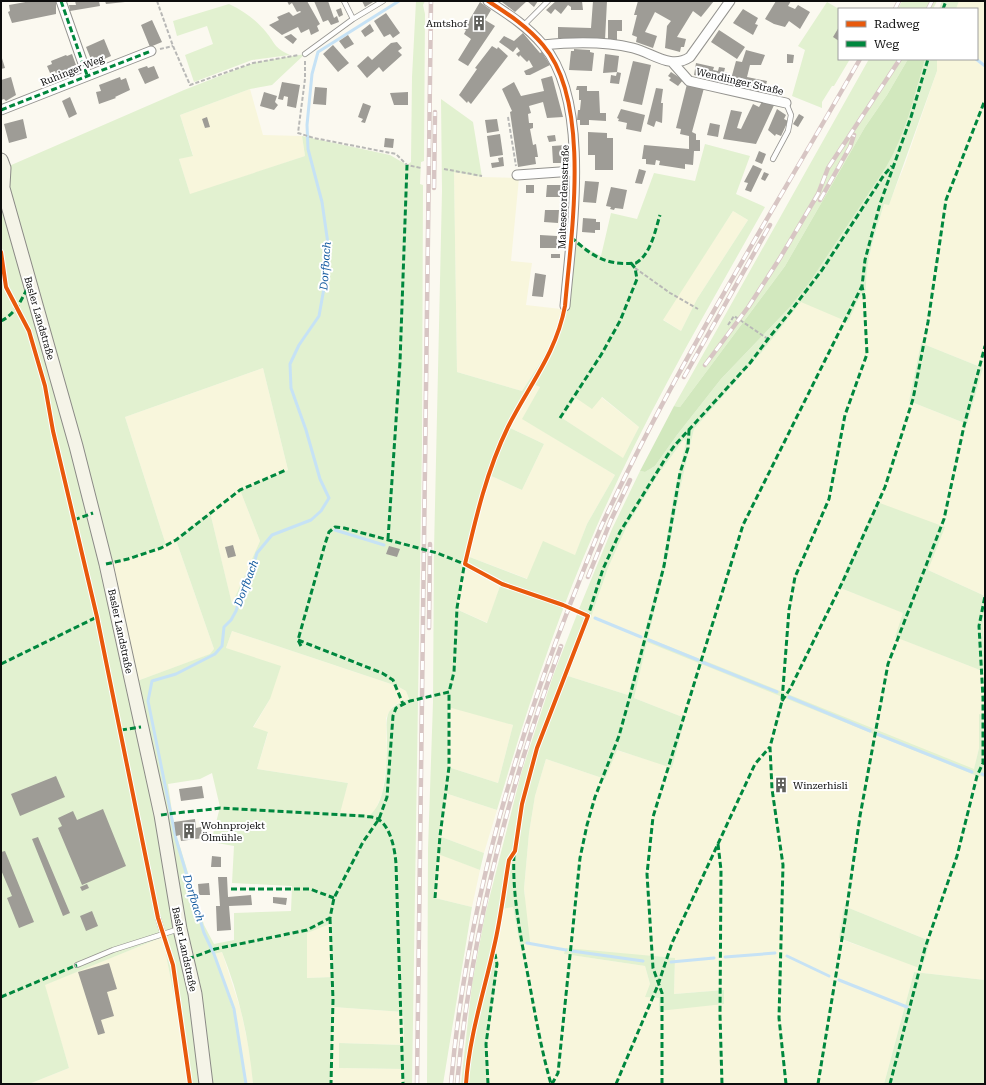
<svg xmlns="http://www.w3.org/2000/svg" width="986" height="1085" viewBox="0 0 986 1085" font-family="'Roboto Serif',serif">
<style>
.farmland{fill:#f8f6dc;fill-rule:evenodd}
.green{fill:#e2f1d0;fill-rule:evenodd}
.forest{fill:#d2e8be}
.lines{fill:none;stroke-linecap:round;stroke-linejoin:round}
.stream{stroke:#c6e2f5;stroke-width:3}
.building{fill:#9e9c96}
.lane-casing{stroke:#94938f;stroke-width:6}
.street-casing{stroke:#94938f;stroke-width:11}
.secondary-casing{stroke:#8b8a86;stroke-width:15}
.path{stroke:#b8b8b6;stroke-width:2;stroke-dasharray:4 2;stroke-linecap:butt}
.lane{stroke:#fefefd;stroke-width:4.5}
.street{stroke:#fefefd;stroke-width:9}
.secondary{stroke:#f5f4e8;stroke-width:13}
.rail-casing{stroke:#d7c5c3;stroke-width:4.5}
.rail{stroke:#fff;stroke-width:3;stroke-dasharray:9;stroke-linecap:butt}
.quiet{stroke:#00873e;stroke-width:3;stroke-dasharray:6 3;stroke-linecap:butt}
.cycleway-casing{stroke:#fff;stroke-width:6}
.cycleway{stroke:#e8590c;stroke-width:4}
.labels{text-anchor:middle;stroke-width:4;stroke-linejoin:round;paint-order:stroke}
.poi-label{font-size:10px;fill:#0d0d0d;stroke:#fff;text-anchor:start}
.street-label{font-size:10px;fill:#0d0d0d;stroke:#fff}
.water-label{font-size:11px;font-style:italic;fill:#145ba0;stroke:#fff}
</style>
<rect width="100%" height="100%" fill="#fbf9f0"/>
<path class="farmland" d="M959,1h26v63l-8,-6v-49h-21z
M937,59h37l11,9v528l-57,-26 -51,-68 -39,85 66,26 -8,24 89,35 -2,-45 2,-19v109l-6,-2v33l-5,22 -326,-132 18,-74 14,-75 14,-60 67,-76 40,-52 47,20 10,-21 8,-10v-18l5,-23 13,-45h5l16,-40 32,-93zM921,343l62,25 -16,56 -58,-23z
M250,89l13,46 39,1 3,20 -115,39 -11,-36 14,-4 -13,-40z
M454,172l28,5 37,1 -8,83 21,2 -6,42 35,4 -2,12 -9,26 -28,44 -65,-19z
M733,211l15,9 -51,79 -16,32 -19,-12z
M263,368l25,102 -48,20 20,51 -28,64 -22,-93 -34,28 38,109 -3,5 -74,27 -26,-118 17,-4 38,-14 -41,-128z
M535,385l5,2 -17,32 92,56 -28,49 -12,32 -47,23 -61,-23 10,-44 12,-37 33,15 22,-46 -36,-17 19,-35 2,1z
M601,397l38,30 -16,32 -61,-41 14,-20z
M684,439l2,3 -12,51 -12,73 -34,129 -60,-19 23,-59 17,-49 19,-42 33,-54z
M463,567l37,19 -12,37 -32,-14z
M232,631l165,55 9,5 3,8 -11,4 -6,4 -6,11 1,43 -5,33 -7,17 -5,5 -31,-3 9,-30 -91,-14 11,-36 -15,-5 17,-29 -44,-51z
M647,641l330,135 8,1v203l-71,-8 -30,112h-395l-2,-41 11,-79 -3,-18 8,-37 10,-2 7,39 5,-49 -1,-8 5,-56 6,-37 11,-37 59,20 11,-29 56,17 13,-49 -51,-20zM844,906l86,35 -8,27 -82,-29zM564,954l111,4 -1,36 49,-4 1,14 -65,-6 -9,-14 -5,-18z
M448,706l65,19 -15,58 -50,-16z
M445,793l52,17 -13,43 -45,-17z
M438,853l42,17 -8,37 -37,-9z
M330,923l2,54 -26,1 1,-46z
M160,938l3,2 18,91 7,53h-159l40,-16 -25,-83z
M222,952l19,59 10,48 2,25h-7l-12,-75 -20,-55z
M333,1007l70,5 1,33 -65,-2v25l65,1v15h-73z"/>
<path class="green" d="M416,1h9l-2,4 2,9 -1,147 -3,1 -1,22 3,1 -1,259 -10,640h-8v-15l-65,-1v-25l65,2 -1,-33 -70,-5 -2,77h-78c-4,-45 -14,-90 -31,-132l-8,2 23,68 9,62h-58l-7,-53 -18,-91 -3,-2 -115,47 24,83 -40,16h-28v-934l8,16 175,-76 69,-27 52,-9 -33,31 -22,4 -70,26 13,41 -14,3 11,35 115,-38 -3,-20 88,19 17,10 4,-3 1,-85zM263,368l25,102 -48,20 20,51 -28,63 -22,-92 -34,28 38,109 -4,5 -73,27 -26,-118 17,-4 38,-14 -41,-128zM232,631l165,55 9,5 3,8c-8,3 -15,5 -20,13 -4,8 -2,18 -2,27 0,21 0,62 -17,76l-30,-2 8,-30 -91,-14 11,-37 -15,-5 17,-28 11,-33 -55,-18zM212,773l8,34 -9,35 23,4 -2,37 60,3 -1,25 -57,2v27l-20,4 -10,-19 -26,-85 -2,-1 -8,-55 32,-5zM330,924l2,53 -25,1v-45z
M902,1h35l-4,8h-35z
M942,1h17l-3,8h-17z
M827,2l12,7v50h11l-16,27h-2l-10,16v6l-30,-12 13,-46 -7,-4z
M229,4c15,7 26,15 37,28 10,12 7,15 24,23l-38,5 -58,22 -9,-27 28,-11 -6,-18 -30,10 -4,-15z
M869,59h39l-21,36 -22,32 -80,139 -105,141 -6,-1z
M925,59h12v12l-48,134 -5,-1c-8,28 -19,56 -18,86l-8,10 -10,22 -47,-20 -40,51 -67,76 -14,60 -14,75 -18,74 326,131 5,-21v-34l6,3v60l-8,-1 -330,-134 -13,56 51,20 -13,50 -55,-18 -12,29 -59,-20 -11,37 -6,37 -5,56 6,53 -10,4 -7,-39 -10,2 -8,37 3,18 -11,79 2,41h-28l11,-100 13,-69 36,-141 32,-98 28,-72 31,-75 28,-58 5,1 10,-6 22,-31 44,-56 68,-71 126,-213zM684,439l2,3 -12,51 -12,73 -34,129 -60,-19 23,-59 17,-49 19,-42 33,-54z
M441,99l32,23 9,55 -28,-5 3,200 65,19c17,-26 35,-51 39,-82h6l6,-72 13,11 15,8 10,-43 26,6 17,-46 41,8 10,-37 45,12 -14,38 29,13c-59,105 -121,210 -169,321 -40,91 -71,187 -99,282l-52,-17 -6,43 45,17 -4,17 -42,-16 -3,44 37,9 -29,177h-16l1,-235 5,-147 1,-152 8,-359zM733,211l15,9 -51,79 -16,32 -18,-11zM535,385l5,2 -18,32 93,56 -28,49 -12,31 -32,-14 -16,38 -60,-23 10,-44 12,-37 33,15 22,-46 -36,-17 19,-35 2,1zM602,397l37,30 -16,31 -61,-40 14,-20 16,11zM463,567l37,19 -13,37 -31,-14zM448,707l65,18 -15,58 -50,-16z
M921,343l62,25 -16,56 -58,-23z
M877,502l68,25 -17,43 57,26 -2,31 2,45 -90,-35 8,-24 -65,-26z
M844,906l86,35 -8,28 -83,-31z
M566,948l109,10 -1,36 50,-4v14l-65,7v-13l-14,-1 5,-13 -5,-18 -81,-12z
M914,972l71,8v104h-101z"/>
<path class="forest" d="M908,59h17c-10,36 -20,76 -39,108l-77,116 -20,25 -68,71 -44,56 -22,31 -10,6 -5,-1 34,-65 6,1 105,-141 80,-139 22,-32z"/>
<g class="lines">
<path class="stream" d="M976,59l9,7
M335,530l49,15
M595,618l46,19
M649,640l49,20
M702,662l75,30
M789,697l81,34
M877,734l95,38
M982,774l3,1
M527,943l39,7
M572,951l71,10
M787,956l42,20
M725,957l50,-4
M671,962l43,-4
M839,980l68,27
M246,1084l-12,-75 -20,-55 -10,-21 -28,-94 -28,-138 4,-20 24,-7 39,-20 7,-8 2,-19 7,-7 5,-9 5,-16 7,-12 9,-30 15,-18 39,-15 10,-9 8,-13 -9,-19 -14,-49 -15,-42 -1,-24 9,-19 20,-29 5,-28 4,-44 -6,-42 -14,-53 -1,-24 5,-51 6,-22 81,-51"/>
</g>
<path class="building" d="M31,1l25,1v12l-44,9 -4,-11 2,-1 -1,-6z
M75,1h24l1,5 -30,5 -1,-6h7z
M105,1h20v1l-19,2z
M287,1h20l13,23 -3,2 2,5 -8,4 -2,-6 -8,4 -3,-6 -16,8 -13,-10 10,-5 -2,-3 12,-5 4,4 8,-4 -1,-1 -3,1 -5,-9 -3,2z
M314,1h14l6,17 3,-2 2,6 -8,3 -3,-5 -5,2z
M362,1h11v1l-8,5z
M503,1h35l-4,6 -7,-6 -12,11 -13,-10z
M556,1h26l1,9h-12v-3l-3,-2 -7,9 -6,-5 -4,5 -5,-4z
M593,1h14l-2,39 -47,-2v-11l33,1z
M638,1h76l-13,16 -8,-6 -16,26 9,2 -2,8h-3l-1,5 -15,-4 2,-22 4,-5 -16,-9 -10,20 12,4 -4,12 -17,-6 1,-5 -5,-2 5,-20h-3z
M776,1h15l-3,5 7,3 3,-4 12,7 -10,17 -11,-8 -4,6 -11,-3 -9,-5z
M480,2l11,8 -6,10 10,6 -27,40 -10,-6 13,-21 -7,-5 2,-4 -2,-1z
M341,8l2,7 -4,2 -3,-7z
M743,9l15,9 -3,6 3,1 -5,10 -20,-12z
M386,13l14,20 -7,5 -3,-4 -6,3 -10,-16z
M152,20l10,22 -12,5 -9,-22z
M608,20h14v11h-5v9l-9,-1z
M370,24l4,7 -9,6 -4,-6z
M839,27v14l-6,-4z
M719,30l26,17 -8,12 -26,-17z
M523,33l17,20 2,-1 8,13 -20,10h-4l-2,-4 9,-4 -4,-7 -2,2 -7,-7 -1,2 -3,-3 4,-3 -3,-4 -4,5 -14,-10 5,-6 10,5z
M291,34l6,5 -4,5 -9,-7z
M348,35l6,9 -9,5 -6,-8z
M104,39l7,17 -18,8 -7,-17z
M397,42l5,6 -4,3 4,4 -19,17 -4,-5 -12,11 -10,-12 11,-10 4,4 19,-17z
M333,45l16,18 -11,9 -15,-18z
M492,46l5,3 1,-2 10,9 -37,48 -3,-3 -1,2 -8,-8 18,-26 -2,-1z
M574,49l16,1v2l4,1 -2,18 -23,-1 2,-19h3z
M746,50l19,5 -4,10h-11l-3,12 20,4 -3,11 -20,-6 1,-3 -14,-4 5,-18 6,1z
M72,54l4,11 -5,2 2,5 -15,6 -3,-7 -5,2 -3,-7 5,-2 -1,-3 15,-6 1,1z
M605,54l14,2 -2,16 -14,1z
M787,54l7,1 -1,8h-6z
M1,55l4,13 -4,1z
M633,61l18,4 -9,40 -19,-4z
M696,63l18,4 -1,3 5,1 1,-4 6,1 -1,4 4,1 -1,5 2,1 -2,7 -17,-4 1,-3 -17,-4z
M147,66l1,2 6,-2 5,12 -14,6 -7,-15z
M617,72l4,1 -2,11 -9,-1 1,-8 5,1z
M671,72l12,8 -5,6 -9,-6 2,-2 -3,-2z
M552,76l11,41 -16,1 -4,-16 -14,4 2,7 -3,1 1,9h4v5l-3,1 3,16 3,-1 2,13h-3l1,7 -18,3 -8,-55 2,-1 -10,-22 12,-7 7,14 23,-5 -3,-12z
M11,77l5,18 -10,6 -2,-2 -3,1v-20z
M120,77l1,3 5,-2 4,12 -15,7 1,1 -17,6 -3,-12 5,-1 -2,-6z
M282,82l18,3 -4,23 -9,-2 1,-9 -4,-1 -1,4 -5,-1z
M687,84l17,4 -12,44 4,2v6h4v11h-6l-1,14 -8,-1v5l-26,-4 1,-4 -4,-1 -1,5 -9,-1v-5h-4l2,-14 45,4v-13l-9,-2 1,-5 -5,-1z
M577,86h10v5h12l1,22h6v8l-17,-1v5h-9v-5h-3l1,-10h2l1,-10h-2v-10h-3z
M315,87l12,1 -1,17 -13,-1z
M656,88l7,1 -2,14h2l-1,20 -6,-2 -2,6 -7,-3z
M264,92l13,4 -2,6 3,3 -4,5 -14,-4z
M408,92v13h-14l-4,-12z
M70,97l7,17 -8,4 -7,-17z
M763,100l12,3 -19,41 -33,-5 8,-29 11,2 -5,16 4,1 12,-25 6,3z
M363,103l8,3 -6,17 -4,-1 2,-3 -5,-2z
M621,109l24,6 -4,17 -15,-3 1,-6 -9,-2 1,-2 -2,-1z
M777,109l9,6 -2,4 4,2 -7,15 -5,-2 -1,2 -7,-6z
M799,114l5,3 -6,10 -5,-3z
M207,117l3,10 -5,1 -3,-9z
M23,119l4,19 -18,5 -5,-19z
M497,119l2,12 -12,2 -2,-13z
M710,123l10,2 -2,12 -11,-2z
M588,132l19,1v5h6v32h-18v-15h-7z
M500,134l3,21 -13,2 -3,-21z
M555,135l1,6 -7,1 -2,-6z
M385,138l9,1 -1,9 -9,-1z
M567,145l1,18h-15l-1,-17z
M759,151l7,3 -4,10 -7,-3z
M503,157l1,9 -12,2 -1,-5 8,-1 -1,-4z
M753,165l9,4 -11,23 -6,-2 3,-7 -4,-1z
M639,169l7,2 -4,13 -7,-1z
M764,172l5,2 -4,7 -4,-2z
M585,181l14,1 -3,21 -13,-1z
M526,185h8v8h-8z
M547,185h14l-1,12h-14z
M611,187l16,3 -4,19 -8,-1 -1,2 -4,-1 1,-2 -5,-1z
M545,210h14l-1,13 -14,-1z
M583,218l13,1v3h4v8h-5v3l-13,-1z
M540,235l17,1v12h-17z
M551,254h9v4h-9z
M535,273l11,2 -3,22 -11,-1z
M233,545l3,11 -8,2 -3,-11z
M389,546l11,3 -3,8 -11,-3z
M56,776l9,21 -45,19 -9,-22z
M777,782h8l-1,7 -7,-1z
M202,786l2,12 -23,3 -2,-12z
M103,809l23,57 -44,19 -24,-57 4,-2 -4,-8 15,-7 4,9z
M195,819l1,9 5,-1 2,11 -22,3 -1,-6 -4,1 -2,-14z
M38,837l32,76 -7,3 -31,-77z
M5,851l29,71 -15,6 -12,-30 5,-2 -11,-26v-18z
M212,856l9,1v10h-10z
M218,877h9l1,20 23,-2 1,10 -23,1 2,24 -14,1 -1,-25h4z
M209,883l1,12h-11l-1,-11z
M87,884l2,4 -7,3 -2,-4z
M273,897l14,1 -1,7 -13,-2z
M92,911l6,15 -12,5 -6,-15z
M109,963l8,26 -10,3 7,24 -13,4 4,13 -7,2 -20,-63z"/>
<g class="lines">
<g class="lane-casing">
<path id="lane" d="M344,1l9,18
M524,25l24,-24
M305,54l48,-35 30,-18
M773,159l15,-28 3,-16 -5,-12
M158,918l5,16
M77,965l36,-15 66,-21"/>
</g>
<g class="street-casing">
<path id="street" d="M61,1l26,74
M488,1c20,13 39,25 55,44 49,57 28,190 22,261
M543,45c29,-3 61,-4 90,3 20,5 38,22 57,9l40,-56
M673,63l16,18 97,22
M1,110l150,-59
M517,175l57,-4"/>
</g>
<g class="secondary-casing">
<path id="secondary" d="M1,160l3,8 -1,18
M1,181l75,265 30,118 55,251 19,114 15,65 11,90"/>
</g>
<path class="path" d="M157,1l16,45 17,39 63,-22 46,-8
M160,49l13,-3
M305,61v18l-7,54 16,5 82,16 11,11 14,3
M508,117l8,49
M1,140v2
M444,169l38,7
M635,268l35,25 28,16
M728,325l6,-9 34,23"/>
<use href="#lane" class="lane"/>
<use href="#street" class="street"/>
<use href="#secondary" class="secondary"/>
<g class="rail-casing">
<path id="rail" d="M895,9l4,-8
M928,9l4,-8
M434,188l1,-76
M820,200l30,-53 4,-12
M705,365l44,-59 31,-48 38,-64 10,-26 72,-109
M684,377l86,-152
M588,577l23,-57 19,-40
M429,628l1,-84
M417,1084l14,-1083
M451,1084c14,-165 60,-328 120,-482 12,-29 22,-59 36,-88 74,-157 167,-304 253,-455
M457,1084c14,-149 52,-298 104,-438"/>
</g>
<use href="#rail" class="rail"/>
<path class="quiet" d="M61,1l26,74
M943,9l3,-8
M1,110l150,-59
M571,237c21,19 35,29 65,26 15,-9 19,-32 24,-48
M1,321c16,-8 21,-23 29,-38
M560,418l41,-63 19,-34 17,-42 -2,-11 -4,-5
M74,520l19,-7
M388,539l12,-177 7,-197
M106,564l22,-5 33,-11 15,-8 64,-50 46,-20
M587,619l16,-50 17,-37 47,-76 8,-11 75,-82 18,-24 22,-27 32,-42 62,-95 8,-9
M298,640l84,33 11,7 10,24
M301,646l-3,-6 27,-96 4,-12 6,-5 9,1 93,25 30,12
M1,664l96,-47
M782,701l8,-12 53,-108 42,-94 28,-88 15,-77 18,-122 39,-100
M121,730l20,-3
M161,815c19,-3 39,-4 59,-7l145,8c4,1 10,1 13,3 13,8 17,31 18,45l7,220
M718,844l3,26 -1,145 2,69
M514,855c-2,41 7,82 14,121 7,37 13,73 23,108
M231,889h79l24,9
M435,898l5,-62 9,-69v-75
M330,918l3,82 -2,84
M188,959l27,-10 92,-19 23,-12 4,-20 29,-56 16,-23 8,-22 6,-81 3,-8 14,-7 39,-9 5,-20 3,-64 8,-47
M1,997l76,-32
M488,1084l-2,-40 11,-80 -2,-10
M552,1084l6,-11 22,-215 7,-33 8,-28 24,-61 11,-40 34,-130 16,-93 8,-25 1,-18
M616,1084l42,-99 14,-42 83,-179 15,-17
M662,1084v-91l-9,-25 -6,-94 6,-57 90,-292 119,-239
M786,1084l-7,-66 4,-153 -11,-76 -2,-42 12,-46 7,-91 6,-33 34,-78 16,-84 22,-61 -3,-58 -2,-10 3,-26 15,-56 31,-87 17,-58
M818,1084l27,-164 15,-104 28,-152 56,-145 20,-93 21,-80
M890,1084l35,-136 32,-92 20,-80 6,-13v-65l-4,-72 6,-30"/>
<g class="cycleway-casing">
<path id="cycleway" d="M1,252l5,35 23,44 16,55 8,45 44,186 61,301 15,47 17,119
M466,1084c3,-47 18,-92 28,-137 7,-29 10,-58 15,-87l6,-9 7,-47 15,-56 51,-132 -25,-11 -61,-21 -37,-20c11,-47 22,-94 43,-137 21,-42 48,-73 57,-121 6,-71 27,-204 -22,-261 -16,-19 -35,-31 -55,-44"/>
</g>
<use href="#cycleway" class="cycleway"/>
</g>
<defs>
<g id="building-bare" transform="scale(1.2)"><path d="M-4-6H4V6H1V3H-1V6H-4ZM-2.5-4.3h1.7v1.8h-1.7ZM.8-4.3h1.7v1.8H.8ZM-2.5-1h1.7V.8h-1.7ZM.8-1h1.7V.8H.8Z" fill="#60605c" stroke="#fff" stroke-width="2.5" paint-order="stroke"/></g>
</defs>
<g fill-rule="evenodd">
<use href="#building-bare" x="479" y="23"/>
<use href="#building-bare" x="781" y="785"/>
<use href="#building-bare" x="189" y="831"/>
</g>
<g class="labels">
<g class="poi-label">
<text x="467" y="27" text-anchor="end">Amtshof</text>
<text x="793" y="789">Winzerhisli</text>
<text x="201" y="829">Wohnprojekt<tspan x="201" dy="12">Ölmühle</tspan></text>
</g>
<g class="street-label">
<text transform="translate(72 70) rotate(-22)" y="4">Ruhinger Weg</text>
<text transform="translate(740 81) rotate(13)" y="4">Wendlinger Straße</text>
<text transform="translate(563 197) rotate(-88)" y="4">Malteserordensstraße</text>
<text transform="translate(40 318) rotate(74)" y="4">Basler Landstraße</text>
<text transform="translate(121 631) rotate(78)" y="4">Basler Landstraße</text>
<text transform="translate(185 949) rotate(78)" y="4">Basler Landstraße</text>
</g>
<g class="water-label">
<text transform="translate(325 266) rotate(-86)" y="4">Dorfbach</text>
<text transform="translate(246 583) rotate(-69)" y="4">Dorfbach</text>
<text transform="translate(194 898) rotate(73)" y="4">Dorfbach</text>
</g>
</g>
<rect width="986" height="1085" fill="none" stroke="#0d0d0d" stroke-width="4"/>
<rect x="838" y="8" width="140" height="52" fill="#ffffff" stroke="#9e9e9e"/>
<rect x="846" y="21" width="20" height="6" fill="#e8590c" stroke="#9e9e9e"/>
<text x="874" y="28" font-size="12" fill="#0d0d0d">Radweg</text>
<rect x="846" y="41" width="20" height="6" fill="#00873e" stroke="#9e9e9e"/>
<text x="874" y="48" font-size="12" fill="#0d0d0d">Weg</text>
</svg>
